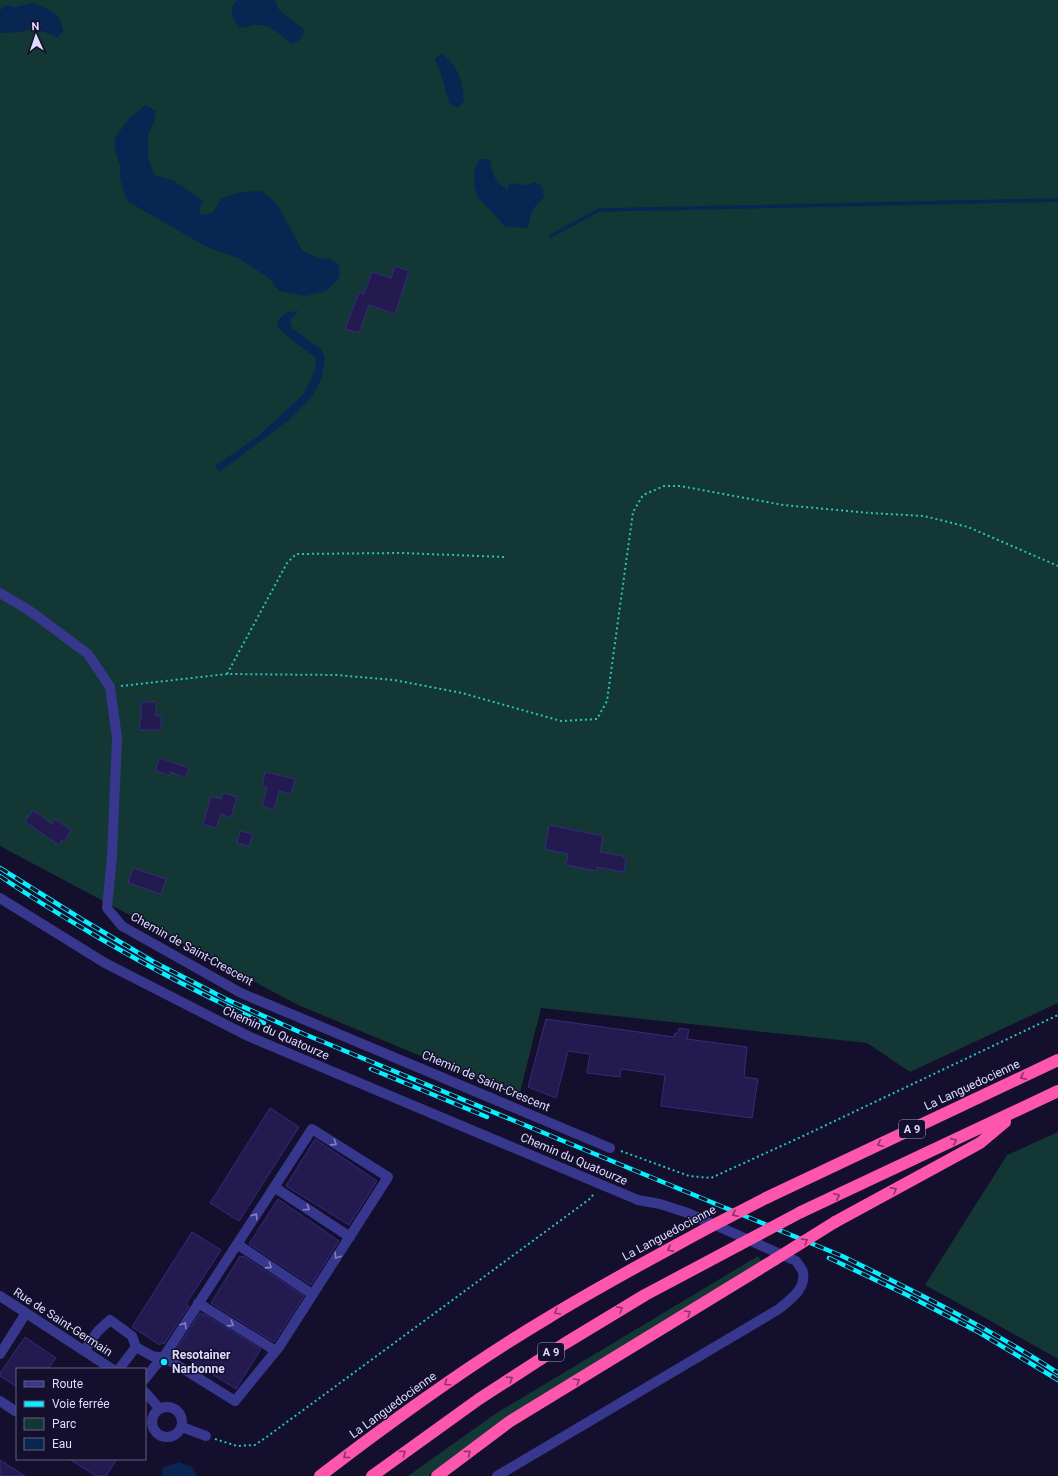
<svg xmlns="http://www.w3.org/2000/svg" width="1058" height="1476" viewBox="0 0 1058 1476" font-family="Roboto,sans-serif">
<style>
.green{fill:#123734}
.water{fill:#092652}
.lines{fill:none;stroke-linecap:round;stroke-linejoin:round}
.stream{stroke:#092652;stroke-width:3.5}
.building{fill:#231a4f;stroke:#382a7c}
.path{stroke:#28c6b7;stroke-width:2;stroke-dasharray:2 3;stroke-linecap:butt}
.minor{stroke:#37378e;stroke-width:10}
.highway{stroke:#ff56ad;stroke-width:12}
.rail-casing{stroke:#07f0ff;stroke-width:4.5}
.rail{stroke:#130f2c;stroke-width:3;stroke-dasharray:9;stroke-linecap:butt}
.highway-bridge{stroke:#ff56ad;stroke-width:12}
.oneway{stroke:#89326c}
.oneway2{stroke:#8281c1}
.poi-dot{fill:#07f0ff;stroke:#130f2c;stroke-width:1.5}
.labels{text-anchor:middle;stroke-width:3;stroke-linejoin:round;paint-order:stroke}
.shield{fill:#130f2c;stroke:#a19ec0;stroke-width:1}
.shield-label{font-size:11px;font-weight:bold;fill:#dedbff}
.street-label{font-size:12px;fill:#dedbff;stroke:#130f2c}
.poi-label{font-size:12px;font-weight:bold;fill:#dedbff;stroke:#130f2c;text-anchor:start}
</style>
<rect width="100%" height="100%" fill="#130f2c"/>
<path class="green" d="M0,0h1058v1003l-148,69 -43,-29 -326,-35 -22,89 -221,-92 -298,-159z
M1058,1132v227l-69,-39 -64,-35 82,-130z
M758,1256l3,5 -253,157 -80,58h-20l87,-62z"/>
<path class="water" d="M237,0h38l4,10 26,20 -5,10 -9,4c-10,-9 -22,-21 -37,-19 -6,1 -9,4 -16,2l-6,-11v-9z
M33,3c19,8 27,8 30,29l-6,5 -23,-9 -13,4 -21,1v-23l7,-5 9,2z
M443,54c17,16 19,25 21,47l-6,7 -9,-5 -7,-26 -7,-19z
M146,105l10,6 -2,11 -6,13v23l6,17 20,6 29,20 -4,8 2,6 11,-2 10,-15 18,-6 21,-1 16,13 25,46 18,9 9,-1 10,7 1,12 -14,14 -20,5 -27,-5 -10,-13 -31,-20 -31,-11 -80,-46 -8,-25 2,-8 -6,-17v-13l15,-21z
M480,159h10c3,17 4,21 17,31l3,-7 17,2 7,-3 8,4 2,11 -12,13 -4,18c-8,-1 -15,0 -24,-2l-8,-10 -19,-19 -3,-13 1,-17z
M299,311l-9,9 2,9 11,7 19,14 3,8 -4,22 -10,18 -22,22 -70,52 -4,-6 42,-29 46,-42 12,-25 1,-12c-13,-11 -28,-19 -39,-32l3,-8 8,-6z
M179,1462l13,5 5,9h-35v-8z"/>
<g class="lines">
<path class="stream" d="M551,236l48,-26 459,-10"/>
</g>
<path class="building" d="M395,266l14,5 -14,43 -26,-9 -10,28 -14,-4 14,-37 5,2 8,-22 19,6z
M141,702h15v14h5v14h-22l1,-10h1z
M160,758l29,10 -4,10 -14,-6 -1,4 -15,-6z
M265,772l30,7 -4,15 -12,-3 -5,19 -12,-4 5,-18 -5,-1z
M223,793l14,4 -6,21 -10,-4 -5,14 -13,-4 8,-28 10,3z
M33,810l19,14 3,-5 16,11 -7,12 -2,-2 -3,5 -34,-23z
M549,825l54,11 -3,16 22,4 4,4 -2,12 -27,-5 -1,4 -30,-6 2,-11 -23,-5z
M240,831l13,3 -4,12 -12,-3z
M133,868l33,11 -5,15 -33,-11z
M546,1019l128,18 1,-4h3l1,-5 10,2 -2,9 60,8 -3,30 14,2 -6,39 -91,-12 4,-31 -44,-6 -1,8 -33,-4 3,-19 -22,-3 -12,47 -28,-11z
M270,1108l29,19 -60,94 -29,-18z
M315,1139l62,42 -28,44 -63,-39z
M278,1199l61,42 -28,44 -62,-41z
M192,1232l29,18 -35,54 3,2 -25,38 -2,-2 -2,3 -28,-18z
M240,1256l2,1 1,-1 61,40 -30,46 -63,-39z
M200,1313l4,2v-1l57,35 -25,40 -61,-38z
M25,1337l31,21 -8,11h-31v18l-17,-11v-3z
M69,1459h48l-11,17h-10z
M0,1460l25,16h-25z"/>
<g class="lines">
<path class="path" d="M227,674l60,-111 9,-9 105,-1 104,4
M121,686l106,-12 109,1 58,5 68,13 99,28 36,-2 10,-18 26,-189 10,-17 21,-9h16l103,19 87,8 54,3 44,11 90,39
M621,1151l68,25 22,2 90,-41 257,-122
M215,1439l22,7 18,-1 13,-9 323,-238 3,-5"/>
<path class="minor" d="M0,593l30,18 58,43 22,33 7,51 -5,118 -5,52 15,18 119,67 369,155
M0,898l105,65 145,74 388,163 22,4 28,9 108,48c2,3 6,8 7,11 3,17 -12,27 -24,37l-282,167
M274,1187l76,50
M237,1244l75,50
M0,1296l112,73
M198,1303l78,48
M84,1351l14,-20 12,-11 22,16 4,11
M0,1354l26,-41
M119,1369l17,-22 16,9 11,2 11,5 61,38 44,-54 109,-170 -76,-48 -149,229 -8,8 -10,13
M145,1392l15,17
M0,1401l15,10
M152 1422a15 15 0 1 1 30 0a15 15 0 1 1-30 0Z
M182,1427l24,9"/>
<path class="highway" d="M766,1198l292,-138
M801,1212l257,-121
M835,1222l145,-79 25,-21
M320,1476c73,-56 147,-110 226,-157 52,-32 105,-60 158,-89
M372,1476l107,-77 85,-55 81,-49 94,-50
M437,1476l72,-54 265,-162"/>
<g class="rail-casing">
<path id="rail" d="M0,868l83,52 71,42 74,38 76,34 538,222c74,36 147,72 216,117
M0,876c33,23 67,43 101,63 53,31 107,59 163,84
M371,1069l116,48
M829,1258l76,36 75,39 78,47"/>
</g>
<use href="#rail" class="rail"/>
<path class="highway-bridge" d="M704,1230l62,-32
M739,1245l62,-33
M774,1260l61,-38"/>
</g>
<defs><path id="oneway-chevron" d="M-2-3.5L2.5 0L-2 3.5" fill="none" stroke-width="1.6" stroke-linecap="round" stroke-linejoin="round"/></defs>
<g class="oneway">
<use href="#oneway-chevron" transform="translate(1023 1077) rotate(155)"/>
<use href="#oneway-chevron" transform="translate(954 1141) rotate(-25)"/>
<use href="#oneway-chevron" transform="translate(880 1144) rotate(155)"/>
<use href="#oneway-chevron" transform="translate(894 1190) rotate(-29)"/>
<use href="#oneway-chevron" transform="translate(837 1196) rotate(-25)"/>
<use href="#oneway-chevron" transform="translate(735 1214) rotate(153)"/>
<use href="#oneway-chevron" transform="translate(805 1241) rotate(-32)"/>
<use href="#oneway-chevron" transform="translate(670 1249) rotate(151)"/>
<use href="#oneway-chevron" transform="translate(620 1309) rotate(-31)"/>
<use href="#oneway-chevron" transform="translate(557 1312) rotate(150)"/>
<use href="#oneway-chevron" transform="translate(688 1313) rotate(-31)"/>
<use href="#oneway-chevron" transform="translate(510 1379) rotate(-33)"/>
<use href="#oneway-chevron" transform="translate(577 1381) rotate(-31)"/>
<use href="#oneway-chevron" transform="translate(447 1383) rotate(145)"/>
<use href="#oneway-chevron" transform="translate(403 1453) rotate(-35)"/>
<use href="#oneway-chevron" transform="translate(468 1453) rotate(-37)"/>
<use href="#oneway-chevron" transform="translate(346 1456) rotate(142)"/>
</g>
<g class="oneway2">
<use href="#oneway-chevron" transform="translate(334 1143) rotate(33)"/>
<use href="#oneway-chevron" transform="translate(307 1208) rotate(34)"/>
<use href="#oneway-chevron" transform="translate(255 1216) rotate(-57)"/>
<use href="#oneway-chevron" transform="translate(337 1256) rotate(123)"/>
<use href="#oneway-chevron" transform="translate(269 1266) rotate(33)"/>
<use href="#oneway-chevron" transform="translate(231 1324) rotate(32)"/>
<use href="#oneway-chevron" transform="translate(184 1325) rotate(-57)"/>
</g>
<circle class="poi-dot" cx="164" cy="1362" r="4"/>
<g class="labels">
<g class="shield">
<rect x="899" y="1120" width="26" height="18" rx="3"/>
<rect x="538" y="1343" width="26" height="18" rx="3"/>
</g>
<g class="shield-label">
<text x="912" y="1133">A 9</text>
<text x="551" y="1356">A 9</text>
</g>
<g class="street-label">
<text transform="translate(192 949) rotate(29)" y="4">Chemin de Saint-Crescent</text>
<text transform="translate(276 1033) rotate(24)" y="4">Chemin du Quatourze</text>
<text transform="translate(486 1081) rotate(23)" y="4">Chemin de Saint-Crescent</text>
<text transform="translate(972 1085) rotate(-25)" y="4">La Languedocienne</text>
<text transform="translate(574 1159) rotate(23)" y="4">Chemin du Quatourze</text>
<text transform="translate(669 1233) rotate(-28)" y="4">La Languedocienne</text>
<text transform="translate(63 1322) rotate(33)" y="4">Rue de Saint-Germain</text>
<text transform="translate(393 1405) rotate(-36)" y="4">La Languedocienne</text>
</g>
<g class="poi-label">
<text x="172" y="1359">Resotainer<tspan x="172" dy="14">Narbonne</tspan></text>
</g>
</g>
<rect x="16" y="1368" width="130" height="92" fill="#130f2c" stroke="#646180"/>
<rect x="24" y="1381" width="20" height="6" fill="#37378e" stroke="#646180"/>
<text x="52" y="1388" font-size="12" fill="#dedbff">Route</text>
<rect x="24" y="1401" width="20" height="6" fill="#07f0ff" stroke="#646180"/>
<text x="52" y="1408" font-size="12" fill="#dedbff">Voie ferrée</text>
<rect x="24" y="1418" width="20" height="12" fill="#123734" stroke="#646180"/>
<text x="52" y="1428" font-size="12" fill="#dedbff">Parc</text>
<rect x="24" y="1438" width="20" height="12" fill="#092652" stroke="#646180"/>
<text x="52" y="1448" font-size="12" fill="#dedbff">Eau</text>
<g transform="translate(36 36) rotate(357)" stroke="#130f2c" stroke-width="3" paint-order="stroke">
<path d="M0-3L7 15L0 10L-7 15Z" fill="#dedbff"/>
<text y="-6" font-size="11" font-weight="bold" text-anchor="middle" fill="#dedbff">N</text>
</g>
</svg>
